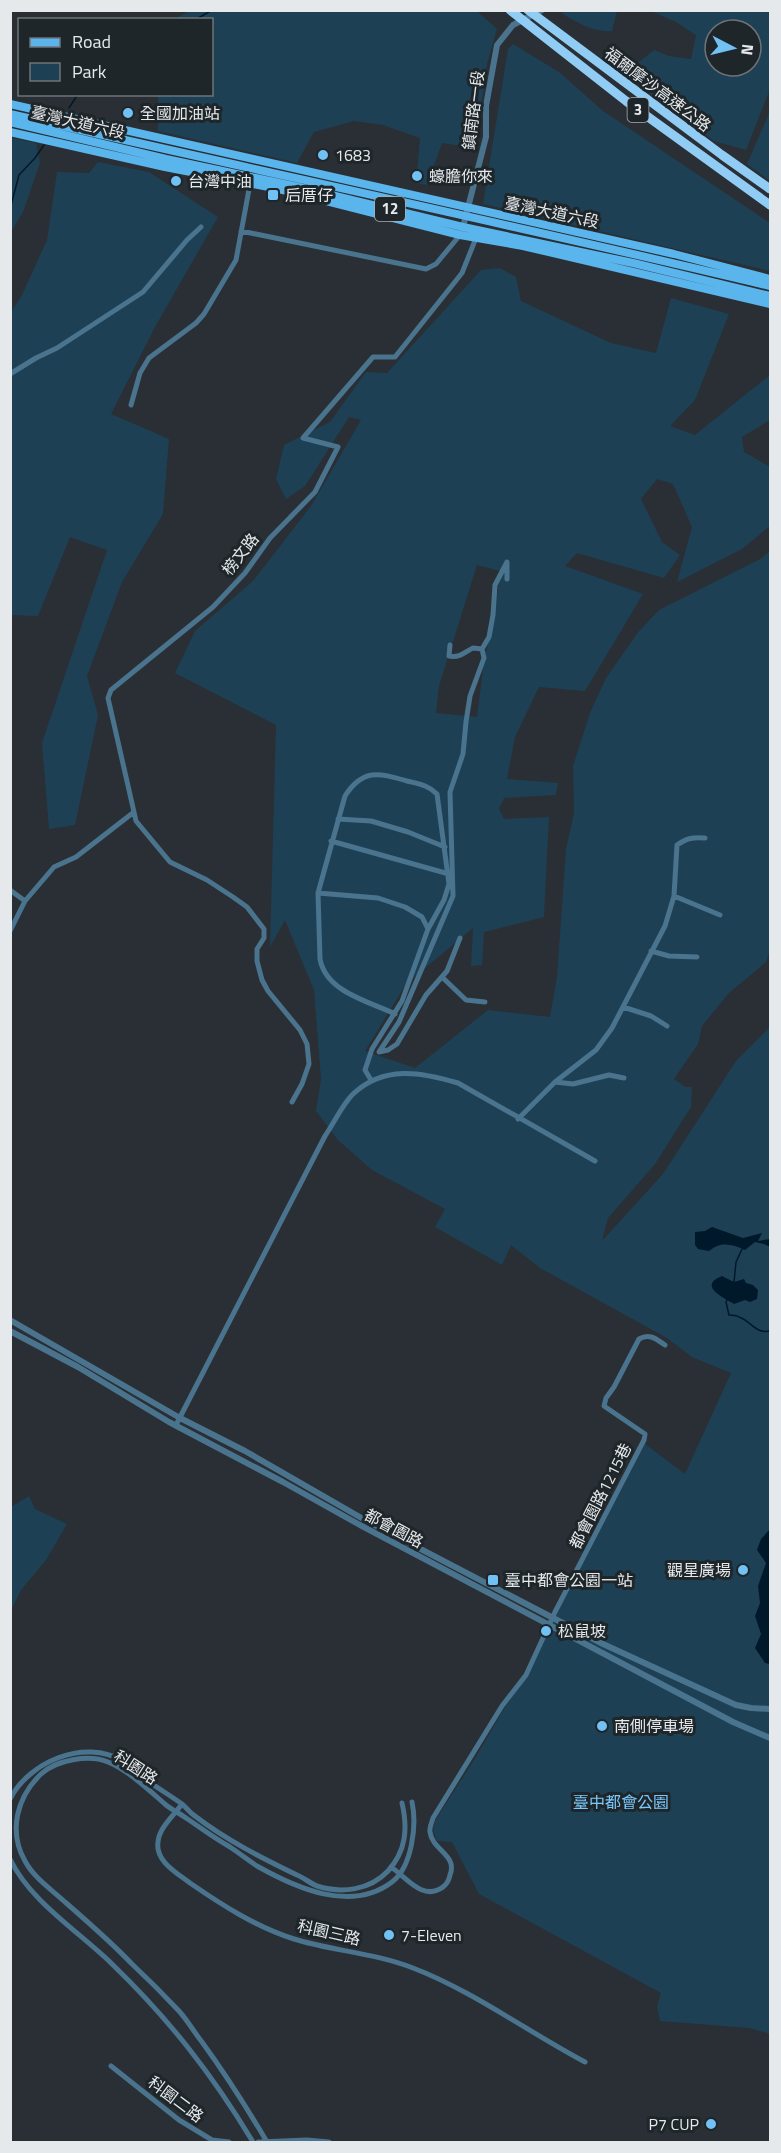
<svg xmlns="http://www.w3.org/2000/svg" width="781" height="2153" viewBox="0 0 781 2153" font-family="'Titillium Web','Noto Sans TC',sans-serif">
<style>
.green{fill:#1e4055;fill-rule:evenodd}
.water{fill:#00192a}
.lines{fill:none;stroke-linecap:round;stroke-linejoin:round}
.stream{stroke:#00192a;stroke-width:1.5}
.minor{stroke:#4a738e;stroke-width:5}
.tertiary{stroke:#4a738e;stroke-width:6}
.primary{stroke:#5bb5ed;stroke-width:8}
.motorway{stroke:#90ccf4;stroke-width:9}
.poi-dot{fill:#71c1f5;stroke:#1f262a;stroke-width:2}
.labels{text-anchor:middle;stroke-width:6;stroke-linejoin:round;paint-order:stroke}
.shield{fill:#1f262a;stroke:#aaaeb2;stroke-width:1.5}
.shield-label{font-size:15px;font-weight:bold;fill:#e5e9ec}
.street-label{font-size:16px;fill:#e5e9ec;stroke:#1f262a}
.poi-label{font-size:16px;fill:#e5e9ec;stroke:#1f262a;text-anchor:start}
.park-label{font-size:16px;fill:#78c9fd;stroke:#1f262a}
</style>
<rect width="100%" height="100%" fill="#292f34"/>
<path class="green" d="M190,11h287l20,18 -10,35 -12,84 -33,-5 -15,42 -11,-2 4,-45 -37,-13 -29,-4 -40,11 -17,31 -139,-32v-36l54,-1v-74l-38,-1z
M571,11v-1l46,1 -5,20c-17,2 -36,-9 -51,-18z
M651,11h119v78l-24,61 -32,-9 -90,-67 30,-24 15,6 22,3 5,-24 -20,-13zM715,30h36v36h-36z
M513,44l46,28 44,39 167,112v48l-287,-67 25,-155z
M770,111v70l-23,-17z
M11,138l25,5 4,20 -17,49 -12,20z
M98,162l51,10 69,45 -63,110 -44,87 58,25 -6,75 -41,68 -35,94 11,39 -23,110 -26,4 -7,-86 65,-193 -37,-13 -32,79 -27,-1v-303l11,-17 25,-55 10,-68 32,1z
M500,268l16,9 5,24 90,42 45,10 15,-55 58,16 -34,86 -25,26 25,9 75,-60v45l-28,17 2,15 26,15v59l-28,23 -65,33 15,-55 -19,-43 -16,-5 -16,20 21,43 18,13 -16,23 -87,-25 -12,13 78,28 -58,97 -46,-4 -24,50 -8,42 51,4 -2,12 -52,3 -5,11 5,10 45,-2 -5,100 -60,15 -2,33 -11,1 2,-38 -67,56 -41,67 50,17 73,-58 62,7 7,-40 9,-128 8,-36 -1,-47 17,-53 16,-35 33,-47 20,-21 103,-52 8,-7v399l-4,12 -37,31 -27,33 -4,18 -24,35 11,8h7l-1,20 -36,57 -47,54 -6,23 61,-67 73,-113 34,-34v1007l-20,-6 -90,-7 -3,-15 4,-13 -182,-99 -27,-52 -15,-1 -4,-11 2,-9 39,-61 31,-53 23,-32 28,-60 89,-171 40,30 46,-101 -39,-16 -25,-19 -127,-70 -29,-23 -9,20 -67,-38 10,-18 -73,-39 -34,-30 -22,-29 5,-32 -7,-89 -29,-70 -15,27 6,-222 -101,-52 20,-42 58,-50 58,-75 50,-86 -12,-3 -44,69 -19,13 -10,-20 8,-34 46,-23 36,-50 21,1 94,-103zM477,565l23,6 -4,35 -12,55 -7,56 -41,-4 3,-27z
M29,1496l6,13 32,15 -21,36 -25,30 -10,20v-103z"/>
<path class="water" d="M712,1227l31,11 19,-5 -4,8 12,-2v8l-6,-3 -9,-2 -10,8c-13,-6 -24,-9 -36,1l-11,-2 -3,-4v-13l10,-1z
M722,1276l12,6 10,-3 2,4 7,2 5,5 -1,9 -7,3 -5,-2 -11,4c-10,-6 -37,-18 -12,-28z
M770,1529v135l-5,-1 -10,-15 6,-14 -6,-18 5,-13 -2,-17 8,-23 -9,-13 4,-11z"/>
<g class="lines">
<path class="stream" d="M195,20l17,-10
M69,108l9,-14
M10,209l9,-34 16,-17 9,-13
M734,1282l2,-20 6,-13
M728,1298l-2,4 3,13c3,0 7,0 10,2 12,4 16,17 31,14"/>
<path class="minor" d="M241,231l185,38 10,-5 24,-29
M10,374l26,-16 21,-10 86,-56 44,-52 14,-13
M131,405l9,-32 9,-15 47,-35 8,-9 32,-54 14,-76
M450,645l-1,11c12,2 15,-4 24,-8l9,1
M134,812l2,9 34,41 37,18 26,17 14,10 17,22v9l-7,11v12l5,19 6,11 32,39 7,14 2,20 -7,20 -10,18
M338,819l33,2 37,11 37,15
M331,841l118,33
M10,890l15,11 -15,30
M318,893l60,5 27,9 17,10 6,12
M674,896l46,19
M25,901l29,-34 22,-10 58,-45 -26,-114 3,-8 102,-83 32,-34 25,-35 45,-46 23,-45 -35,-9 70,-81h22l67,-84 14,-35
M460,938l-13,33 -21,24 -29,49 -9,6 -9,2 20,-30 54,-126 -3,-104 13,-38 3,-32 4,-26 14,-38 -2,-9 7,-12 4,-22 2,-30 12,-23v17
M651,951l18,5 28,1
M442,977l24,23 19,2
M623,1007l28,9 16,10
M371,1080l-6,-10 7,-21 30,-48 26,-72 16,-29 5,-16 -12,-90c-9,-9 -18,-10 -30,-13 -28,-8 -44,-13 -62,15l-27,97 2,66c6,33 48,42 75,55
M555,1082l18,2 36,-9 15,3
M518,1119l37,-37 41,-32 16,-22 53,-102 9,-30 3,-51c10,-7 16,-8 28,-7
M176,1425l149,-289c9,-13 17,-31 28,-42 31,-29 68,-22 105,-11l137,78
M10,1799c19,-37 74,-61 113,-38 9,5 17,13 25,20 11,8 23,15 34,23 4,3 8,9 13,12 31,24 67,42 102,59 7,3 13,8 20,11 25,8 53,4 71,-15 18,-20 20,-42 14,-68
M182,1804c-8,11 -23,24 -24,38 -3,19 19,31 32,41 32,22 66,44 104,56 39,12 81,14 119,29 58,22 117,65 172,94
M10,1859c20,42 68,72 101,104 58,56 101,111 142,179
M391,1867c15,10 32,35 52,20 4,-3 6,-7 7,-12 8,-20 -18,-25 -20,-43 -1,-4 2,-10 3,-14l69,-112 24,-31 29,-63 89,-172 1,-6 -41,-28 2,-8 8,-11 25,-48c11,-6 17,0 26,6
M111,2066l68,54 33,20 17,2
M258,2142l49,-2 22,2
M267,2142c-20,-34 -41,-67 -65,-100 -8,-10 -14,-21 -23,-31 -15,-16 -31,-32 -47,-47 -21,-22 -44,-42 -67,-62 -14,-13 -31,-24 -40,-41 -17,-30 -8,-64 16,-87 15,-14 48,-20 67,-12 20,8 42,29 58,43 6,5 13,8 20,13 15,10 28,20 44,29 9,6 18,13 27,19 39,22 94,47 135,16 20,-15 25,-57 20,-80"/>
<path class="tertiary" d="M462,231l24,-94v-31l11,-61 16,-20 29,-15
M10,1320l170,98 65,33 120,69 238,124 133,61 15,3 19,1
M10,1331l68,36 91,55 114,60 77,43 373,197 37,16"/>
<path class="primary" d="M10,104l664,150 96,25
M10,114c254,58 508,112 760,172
M10,122l156,37 132,28 165,40 170,36 137,33
M10,132l155,35 114,22 181,46 63,11 247,58"/>
<path class="motorway" d="M510,10l116,91 144,104
M528,10l194,145 48,34"/>
</g>
<g class="poi-dot">
<circle cx="128" cy="113" r="6"/>
<circle cx="323" cy="155" r="6"/>
<circle cx="417" cy="176" r="6"/>
<circle cx="176" cy="181" r="6"/>
<rect x="267" y="189" width="12" height="12" rx="3"/>
<circle cx="743" cy="1570" r="6"/>
<rect x="487" y="1574" width="12" height="12" rx="3"/>
<circle cx="546" cy="1631" r="6"/>
<circle cx="602" cy="1726" r="6"/>
<circle cx="389" cy="1935" r="6"/>
<circle cx="711" cy="2124" r="6"/>
</g>
<g class="labels">
<g class="shield">
<rect x="627.5" y="98" width="21" height="24" rx="4.5"/>
<rect x="375" y="197" width="30" height="24" rx="4.5"/>
</g>
<g class="shield-label">
<text x="638" y="115">3</text>
<text x="390" y="214">12</text>
</g>
<g class="street-label">
<text transform="translate(658 89) rotate(37)" y="6">福爾摩沙高速公路</text>
<text transform="translate(473 110) rotate(-83)" y="6">鎮南路一段</text>
<text transform="translate(78 122) rotate(13)" y="6">臺灣大道六段</text>
<text transform="translate(552 212) rotate(12)" y="6">臺灣大道六段</text>
<text transform="translate(240 554) rotate(-52)" y="6">榜文路</text>
<text transform="translate(600 1496) rotate(-63)" y="6">都會園路1215巷</text>
<text transform="translate(394 1528) rotate(28)" y="6">都會園路</text>
<text transform="translate(136 1767) rotate(33)" y="6">科園路</text>
<text transform="translate(329 1932) rotate(13)" y="6">科園三路</text>
<text transform="translate(176 2099) rotate(37)" y="6">科園二路</text>
</g>
<g class="poi-label">
<text x="140" y="119">全國加油站</text>
<text x="335" y="161">1683</text>
<text x="429" y="182">蠔膽你來</text>
<text x="188" y="187">台灣中油</text>
<text x="285" y="201">后厝仔</text>
<text x="731" y="1576" text-anchor="end">觀星廣場</text>
<text x="505" y="1586">臺中都會公園一站</text>
<text x="558" y="1637">松鼠坡</text>
<text x="614" y="1732">南側停車場</text>
<text x="401" y="1941">7-Eleven</text>
<text x="699" y="2130" text-anchor="end">P7 CUP</text>
</g>
<g class="park-label">
<text x="621" y="1808">臺中都會公園</text>
</g>
</g>
<rect width="781" height="2153" fill="none" stroke="#e5e9ec" stroke-width="24"/>
<rect x="18" y="18" width="195" height="78" fill="#1f262a" stroke="#6e7478" stroke-width="1.5"/>
<rect x="30" y="38" width="30" height="9" fill="#5bb5ed" stroke="#6e7478" stroke-width="1.5"/>
<text x="72" y="48" font-size="18" fill="#e5e9ec">Road</text>
<rect x="30" y="63" width="30" height="18" fill="#1e4055" stroke="#6e7478" stroke-width="1.5"/>
<text x="72" y="78" font-size="18" fill="#e5e9ec">Park</text>
<g transform="translate(733 48) rotate(97)"><circle r="28" fill="#1f262a" stroke="#6e7478" stroke-width="1.5"/>
<path d="M0-4.5L10 22L0 15L-10 22Z" fill="#71c1f5"/>
<text y="-9" font-size="16" font-weight="bold" text-anchor="middle" fill="#e5e9ec">N</text>
</g>
</svg>
